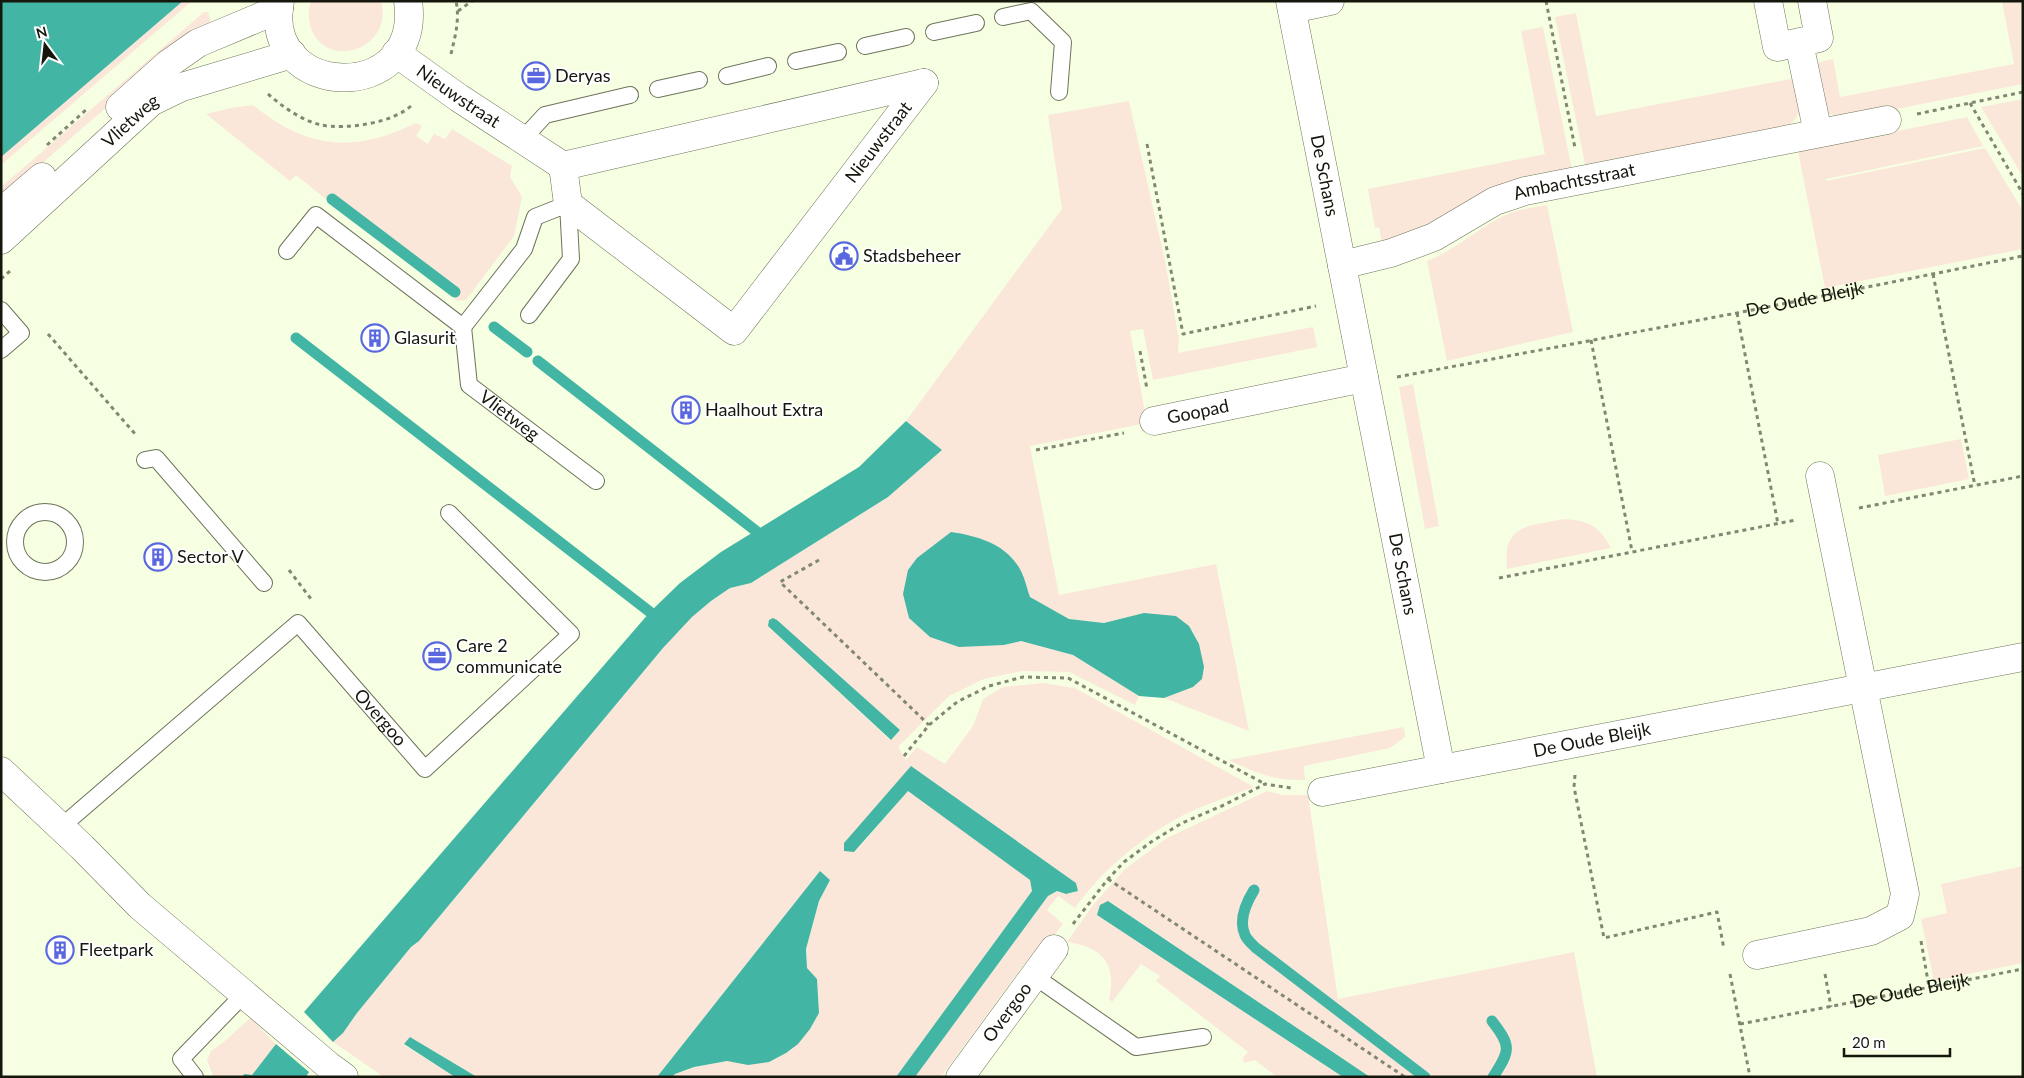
<svg xmlns="http://www.w3.org/2000/svg" width="2024" height="1078" viewBox="0 0 2024 1078" font-family="Lato,sans-serif">
<style>
.green{fill:#fbe7d9;fill-rule:evenodd}
.water{fill:#42b5a4}
.lines{fill:none;stroke-linecap:round;stroke-linejoin:round}
.stream{stroke:#42b5a4;stroke-width:11}
.service-casing{stroke:#6d745b;stroke-width:18}
.minor-casing{stroke:#6d745b;stroke-width:29}
.tertiary-casing{stroke:#6d745b;stroke-width:29}
.path{stroke:#828774;stroke-width:3;stroke-dasharray:4 4;stroke-linecap:butt}
.service{stroke:#fff;stroke-width:16}
.minor{stroke:#fff;stroke-width:28}
.tertiary{stroke:#fff;stroke-width:28}
.labels{text-anchor:middle;stroke-width:4;stroke-linejoin:round;paint-order:stroke}
.poi-label{font-size:18px;fill:#15170d;stroke:#fff;text-anchor:start}
.street-label{font-size:18px;fill:#15170d;stroke:#fff}
</style>
<rect width="100%" height="100%" fill="#f6ffe2"/>
<path class="green" d="M183,1h9l-191,164v-8z
M311,1h70c13,49 -55,70 -70,27 -3,-9 -3,-18 0,-27z
M2002,1h21v83l-177,35 -17,-5 -10,-12 -8,-38 22,-5 7,38 174,-33z
M204,12h4l4,15 -50,32 -161,140v-12z
M1576,13l20,103 200,-38c5,26 11,31 -10,51l-200,40 -31,-152z
M1543,27l29,143 -190,73 -3,-16 -4,1 -7,-39 177,-35 -24,-123z
M2023,99v78l-42,-70z
M1129,101l36,160 14,78 -1,14 135,-26 4,20 -164,33 -10,-51 -13,2 17,92 -117,23 29,149 157,-31 33,167 -85,-33 29,-11 -49,-74 -40,10 -35,-4 -39,-22 -10,-27 -16,75 17,-4 52,14 66,41 -4,9 -66,-33 -47,-1 -38,8 -35,17 -51,51 8,13 11,-13 28,17 28,-38 10,-27 20,-12 40,-4 32,5 179,99c-26,10 -54,19 -78,32 -39,22 -75,53 -101,89l-17,-12 -11,14 16,14 -15,19 -14,9 -10,12 -83,113h-26l133,-181 9,-5 9,3 12,-3 -2,-8 -165,-117 -56,86 53,-61 71,48 51,41 2,11 -136,186h-224l3,-3 19,-7 33,-6 21,4 62,-36 9,-16 -2,-34 -10,-11 -1,-19 13,-48 11,-21 -10,-9 -163,206h-180l-67,-40 -6,8 52,32h-72l-51,-35 10,-9 14,-20 54,-66 8,-6 244,-293 29,-31 19,-16 19,-13 21,-5 137,-86 54,-47 -36,-29 156,-212 -14,-94zM768,626l132,104 -10,10z
M253,105c55,45 101,48 163,18l6,3 -6,10 12,8 6,-10 11,5 7,-10 60,37 -2,11 12,20 -8,39 -48,64 -7,1 -5,-2 6,-10 -128,-96 -5,7 -31,-25 -6,6 -84,-67 25,-6z
M1967,117l16,29 -157,33v2l159,-33 38,63v38l-198,39 -27,-137z
M1547,205l26,127 -126,29 -20,-100c25,-10 45,-27 67,-40 16,-10 35,-13 53,-16z
M1413,384l26,142 -14,3 -26,-142z
M1961,439l8,40 -84,17 -7,-41z
M1565,519c25,2 34,7 46,29l-104,21c-5,-46 23,-43 58,-50z
M1404,727l1,10 -15,11 -86,18 1,14c-32,1 -48,-7 -77,-20z
M1267,791l16,4h25l30,204 236,-47 23,125h-227l-262,-176 -11,14 246,162h-66l-22,-17 -11,3 -1,-5 5,-6 -92,-71 4,-5 -19,-12 -29,38 -3,-3c8,-36 -7,-52 -42,-57l26,-37 32,-36 42,-31z
M2023,866v97l-89,18 -13,-62 26,-6 -6,-29z
M250,1018l26,26 -24,31 -38,2 -7,-16 4,-10 14,-10z"/>
<path class="water" d="M1,1h182l-182,156z
M906,421l36,29 -54,47 -137,86 -21,5 -19,13 -19,16 -29,31 -244,293 -8,6 -54,66 -14,20 -10,9 -29,-30 346,-400 30,-29 41,-31 138,-85z
M951,532c27,4 56,12 70,39 4,8 6,18 9,26l39,22 35,4 40,-10 32,3 13,10 10,18 5,23 -2,12 -9,8 -29,11 -25,-2 -66,-41 -52,-14 -17,4 -45,2 -29,-10 -21,-19 -6,-24 5,-24 9,-12z
M773,618l4,2 123,110 -9,10 -123,-114 1,-6z
M911,766l165,117 2,8 -12,3 -9,-3 -9,5 -133,181h-19l136,-186 -2,-11 -122,-89 -54,61 -10,-1v-8z
M820,871l10,9 -11,21 -13,48 1,19 10,11 2,34 -9,16 -12,15 -12,9 -17,9 -21,3 -21,-4 -33,6 -19,7 -3,3h-15z
M1108,901l262,176h-27l-246,-162 3,-10z
M410,1037l67,40h-22l-51,-33z
M276,1044l33,28 -3,5h-63l1,-3 8,1z"/>
<g class="lines">
<path class="stream" d="M332,199l123,93
M494,327l33,25
M296,338l354,274
M538,361l218,170
M1254,890c-8,13 -16,30 -9,45 2,5 7,9 11,13l169,129
M1492,1021c19,25 19,29 1,56"/>
<g class="service-casing">
<g id="service">
<path d="M1003,17l28,-6 32,31 -4,50"/>
<path d="M934,32l42,-9"/>
<path d="M865,46l41,-9"/>
<path d="M796,61l42,-9"/>
<path d="M727,76l41,-10"/>
<path d="M658,89l41,-9"/>
<path d="M522,140l23,-25 85,-20"/>
<path d="M287,251l29,-36 147,112 61,-78 11,-32 33,-13 3,55 -42,56"/>
<path d="M1,310l20,23 -20,17"/>
<path id="s3" d="M463,327l6,58 127,96"/>
<path d="M145,460l11,-2 108,125"/>
<circle cx="45" cy="542" r="30"/>
<path id="s4" d="M61,827l237,-204 127,146 146,-135 -122,-121"/>
<path d="M1034,976l102,71 67,-10"/>
<path d="M195,1077l-14,-18 63,-65"/>
</g>
</g>
<g class="minor-casing">
<g id="minor">
<path id="s5" d="M1290,1l151,768"/>
<path d="M1768,1l9,46 42,-9 -7,-37"/>
<path d="M1292,9l38,-8"/>
<path d="M1799,43l19,90"/>
<path id="s6" d="M396,53l63,45 104,68 361,-83"/>
<path id="s7" d="M563,166l5,38 166,127 190,-248"/>
<path id="s8" d="M1342,265l49,-12 43,-16 61,-36 30,-10 362,-71"/>
<path id="s9" d="M1154,421l210,-43"/>
<path d="M1,771l81,76 58,59 189,160 15,11"/>
<path id="s10" d="M1322,792l701,-135"/>
<path d="M1757,955l114,-24 29,-15 5,-22 -85,-418"/>
<path id="s11" d="M960,1077l94,-128"/>
</g>
</g>
<g class="tertiary-casing">
<g id="tertiary">
<path d="M280,1c-20,98 143,106 128,0"/>
<path d="M120,107l48,-43 30,-21 81,-34"/>
<path d="M1,212l41,-35"/>
<path id="s12" d="M1,240l150,-138 31,-15 110,-33"/>
</g>
</g>
<g class="path">
<path d="M1546,1l29,147"/>
<path d="M458,11l14,-10"/>
<path d="M451,54c4,-17 9,-35 5,-53"/>
<path d="M268,94c15,13 33,26 53,31 25,5 74,-2 92,-21"/>
<path d="M1970,103l53,91"/>
<path d="M1917,114l106,-22"/>
<path d="M1147,144l36,190 133,-28"/>
<path d="M47,145l40,-36"/>
<path d="M1933,274l42,212"/>
<path d="M1,279l9,-8"/>
<path d="M1737,313l41,211"/>
<path d="M48,334l88,101"/>
<path d="M1591,340l41,211"/>
<path d="M1140,351l7,38"/>
<path id="s1" d="M1397,377l340,-64 286,-57"/>
<path d="M1036,450l88,-17"/>
<path d="M1859,508l164,-32"/>
<path d="M819,560l-39,22 149,143"/>
<path d="M289,570l22,29"/>
<path d="M1499,578l297,-58"/>
<path d="M904,756l25,-31 28,-23 32,-16 34,-9 45,1 197,106"/>
<path d="M1575,775l-1,12 30,151 113,-26 7,37"/>
<path d="M1108,879l297,198"/>
<path d="M1073,924l35,-45 16,-17 27,-20 31,-19 42,-18 41,-21 26,4"/>
<path d="M1921,941l8,46"/>
<path d="M1730,974l20,103"/>
<path d="M1825,974l6,33"/>
<path id="s2" d="M1740,1024l283,-55"/>
</g>
<use href="#service" class="service"/>
<use href="#minor" class="minor"/>
<use href="#tertiary" class="tertiary"/>
</g>
<defs>
<g id="office-ring" transform="scale(1.4375)"><circle r="9.5" fill="#fff" stroke="#5968df" stroke-width="1.5"/><path d="M-6-3h4V-5.5h4V-3h4V5H-6ZM-1-4.5V-3h2v-1.5ZM-6 0V1H6V0Z" fill="#5968df"/></g>
<g id="civic-ring" transform="scale(1.4375)"><circle r="9.5" fill="#fff" stroke="#5968df" stroke-width="1.5"/><path d="M-.6-6.5H3V-4.5H.6V-3L4-1V1h2V6H-6V1h2V-1L-.6-3ZM-1.2 2.5V6h2.4V2.5Z" fill="#5968df"/></g>
<g id="building-ring" transform="scale(1.4375)"><circle r="9.5" fill="#fff" stroke="#5968df" stroke-width="1.5"/><path d="M-4-6H4V6H1V3H-1V6H-4ZM-2.5-4.3h1.7v1.8h-1.7ZM.8-4.3h1.7v1.8H.8ZM-2.5-1h1.7V.8h-1.7ZM.8-1h1.7V.8H.8Z" fill="#5968df"/></g>
</defs>
<g fill-rule="evenodd">
<use href="#office-ring" x="536" y="76"/>
<use href="#civic-ring" x="844" y="256"/>
<use href="#building-ring" x="375" y="338"/>
<use href="#building-ring" x="686" y="410"/>
<use href="#building-ring" x="158" y="557"/>
<use href="#office-ring" x="437" y="656"/>
<use href="#building-ring" x="60" y="950"/>
</g>
<g class="labels">
<g class="poi-label">
<text x="555" y="82">Deryas</text>
<text x="863" y="262">Stadsbeheer</text>
<text x="394" y="344">Glasurit</text>
<text x="705" y="416">Haalhout Extra</text>
<text x="177" y="563">Sector V</text>
<text x="456" y="652">Care 2<tspan x="456" dy="21">communicate</tspan></text>
<text x="79" y="956">Fleetpark</text>
</g>
<g class="street-label">
<text dy="6" stroke="none"><textPath href="#s6" startOffset="76">Nieuwstraat</textPath></text>
<text dy="6" stroke="none"><textPath href="#s12" startOffset="176">Vlietweg</textPath></text>
<text dy="6" stroke="none"><textPath href="#s7" startOffset="485">Nieuwstraat</textPath></text>
<text dy="6" stroke="none"><textPath href="#s5" startOffset="178">De Schans</textPath></text>
<text dy="6" stroke="none"><textPath href="#s8" startOffset="249">Ambachtsstraat</textPath></text>
<text dy="6" stroke="none"><textPath href="#s1" startOffset="415">De Oude Bleijk</textPath></text>
<text dy="6" stroke="none"><textPath href="#s9" startOffset="45">Goopad</textPath></text>
<text dy="6" stroke="none"><textPath href="#s3" startOffset="109">Vlietweg</textPath></text>
<text dy="6" stroke="none"><textPath href="#s5" startOffset="584">De Schans</textPath></text>
<text dy="6" stroke="none"><textPath href="#s4" startOffset="438">Overgoo</textPath></text>
<text dy="6" stroke="none"><textPath href="#s10" startOffset="275">De Oude Bleijk</textPath></text>
<text dy="6" stroke="none"><textPath href="#s2" startOffset="174">De Oude Bleijk</textPath></text>
<text dy="6" stroke="none"><textPath href="#s11" startOffset="80">Overgoo</textPath></text>
</g>
</g>
<rect width="2024" height="1078" fill="none" stroke="#15170d" stroke-width="5"/>
<g transform="translate(45 45) rotate(345)" stroke="#ffffff" stroke-width="4" paint-order="stroke">
<path d="M0-4L9 19L0 12L-9 19Z" fill="#15170d"/>
<text y="-8" font-size="14" font-weight="bold" text-anchor="middle" fill="#15170d">N</text>
</g>
<path d="M1844 1048v8h106v-8" fill="none" stroke="#15170d" stroke-width="2.5"/>
<text x="1852" y="1048" font-size="15" fill="#15170d" stroke="#ffffff" stroke-width="4" paint-order="stroke">20 m</text>
</svg>
